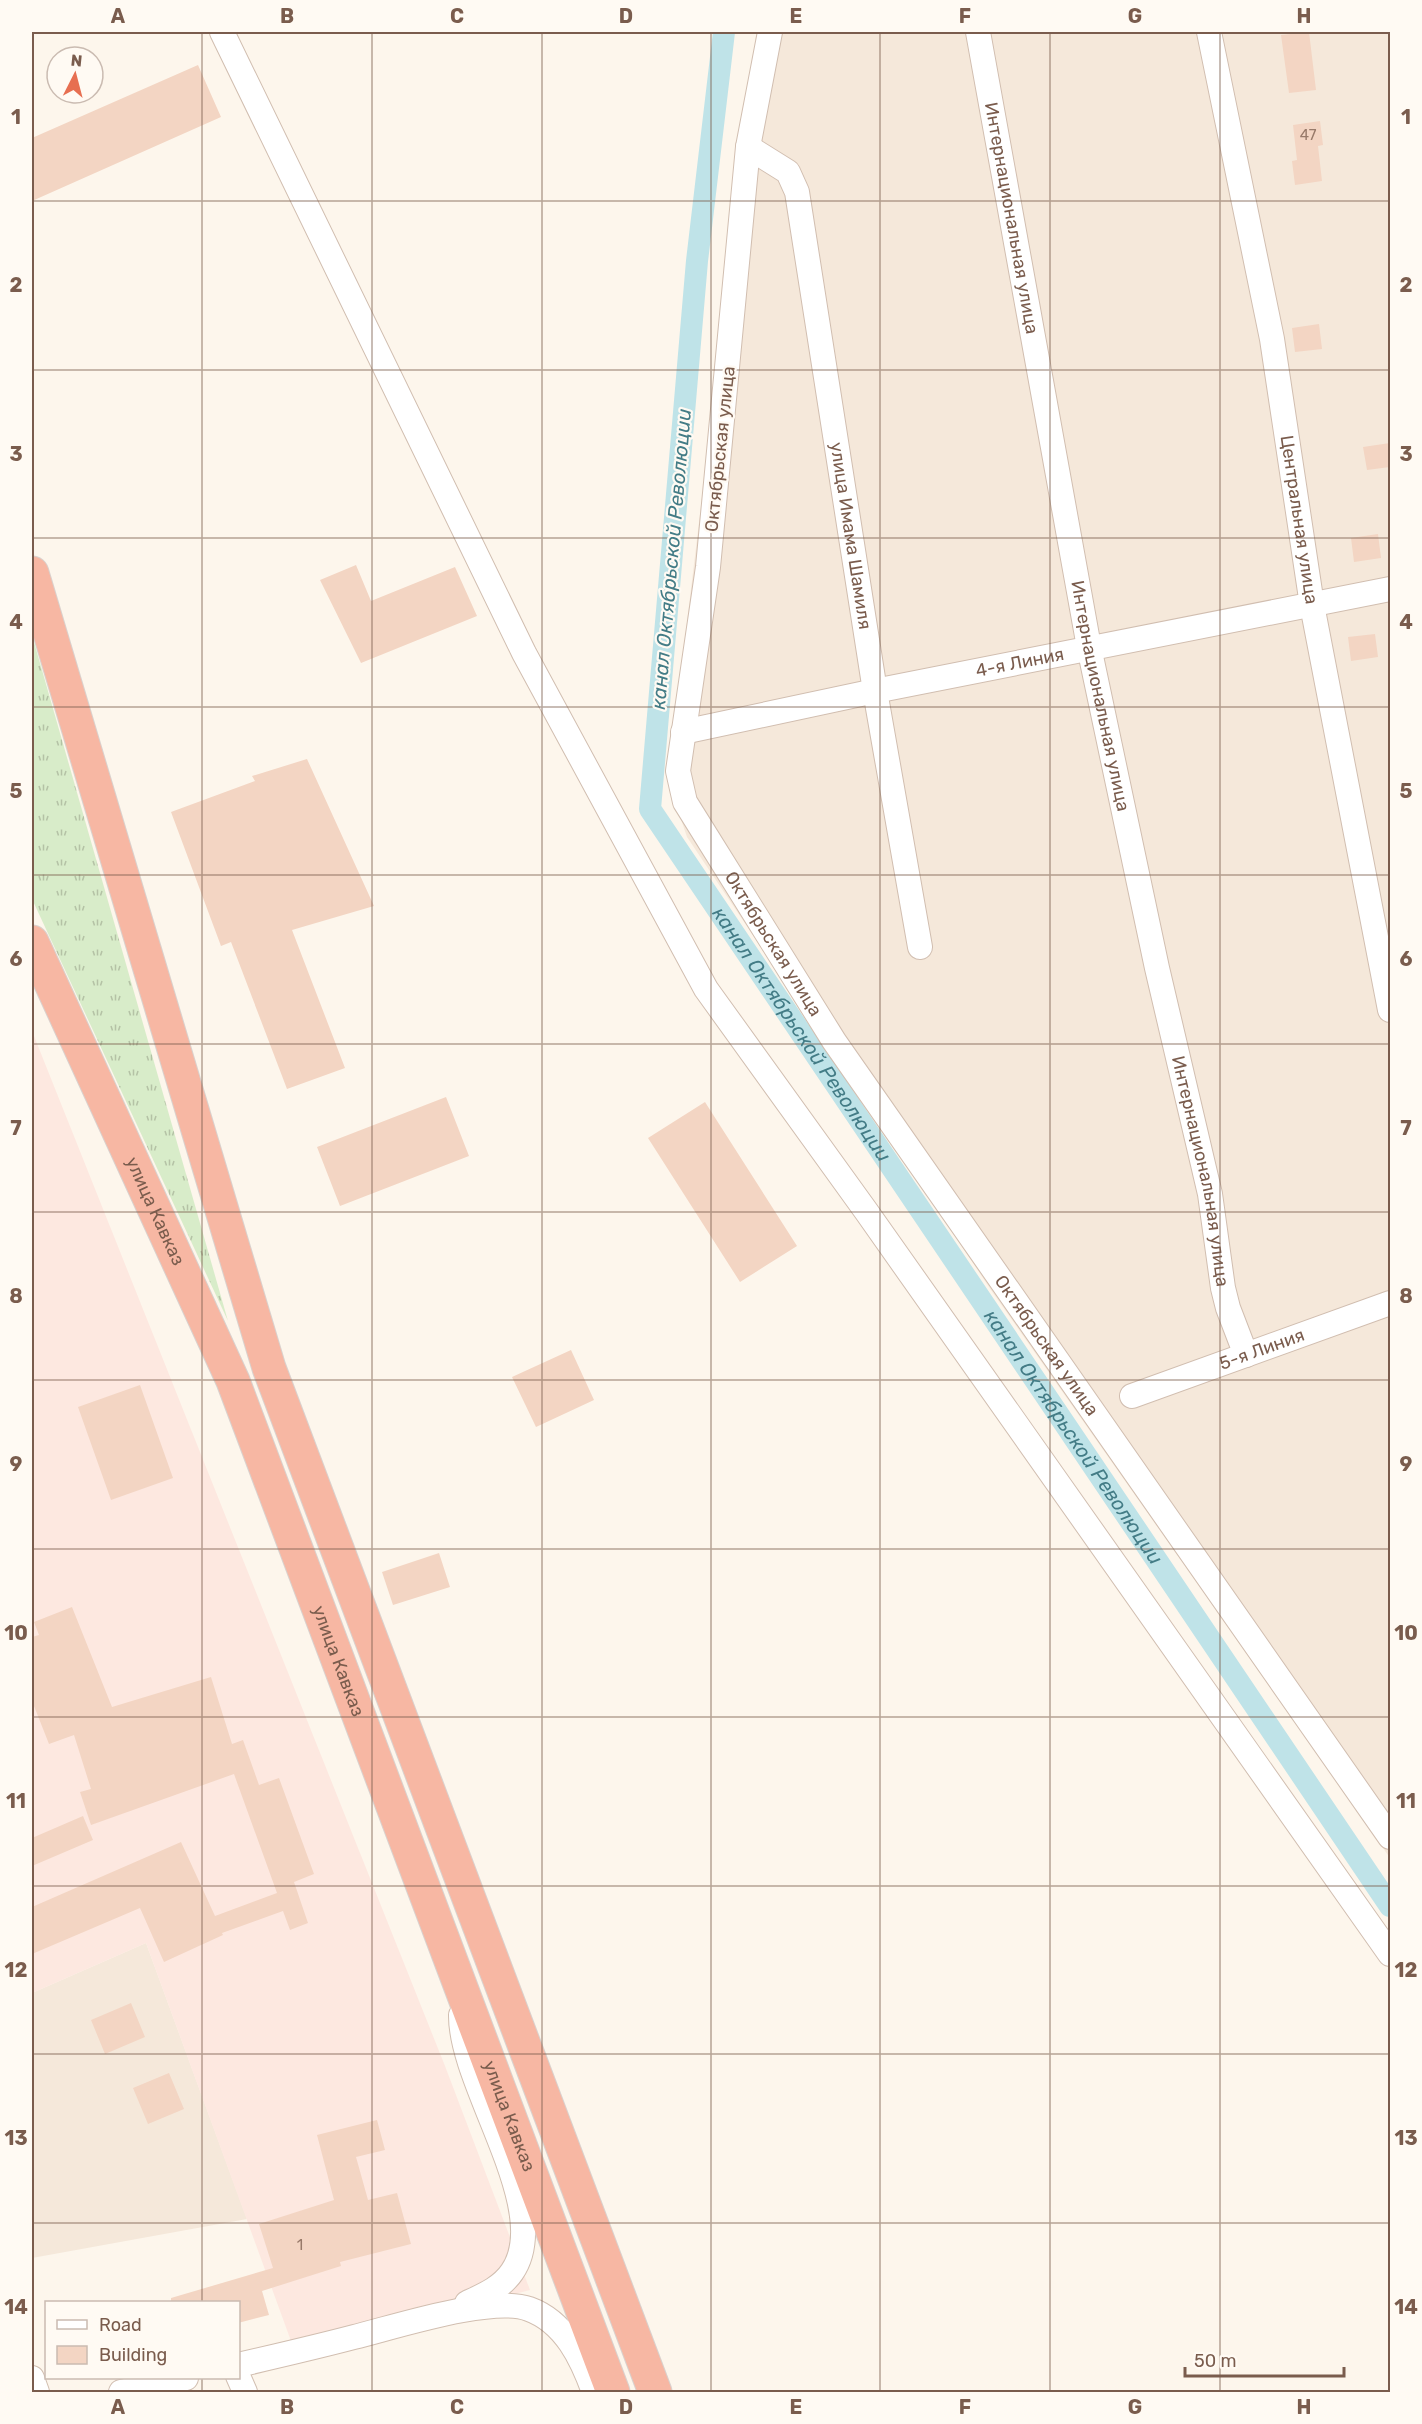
<svg xmlns="http://www.w3.org/2000/svg" width="1422" height="2424" viewBox="0 0 1422 2424" font-family="Rubik,sans-serif">
<style>
.residential{fill:#f5e8da}
.commercial{fill:#fde8e0}
.grass{fill:url(#grass-tufts)}
.lines{fill:none;stroke-linecap:round;stroke-linejoin:round}
.canal{stroke:#bfe3e8;stroke-width:22}
.building{fill:#f3d5c3}
.minor-casing{stroke:#d1beb0;stroke-width:26}
.highway-casing{stroke:#dad1cd;stroke-width:35}
.minor{stroke:#fff;stroke-width:24}
.highway{stroke:#f7b7a3;stroke-width:33}
.grid{fill:none;stroke:#7a5c4d;stroke-width:1.5;stroke-opacity:0.55}
.labels{text-anchor:middle;stroke-width:4.5;stroke-linejoin:round;paint-order:stroke}
.number-label{font-size:15px;fill:#987a6a}
.street-label{font-size:18px;fill:#7a5c4d;stroke:#fffaf3}
.water-label{font-size:20px;font-style:italic;fill:#437c86;stroke:#fffaf3}
.neatline{fill:none;stroke:#7a5c4d;stroke-width:2}
.grid-label{font-size:20px;text-anchor:middle;font-weight:bold;fill:#7a5c4d}
</style>
<defs>
<pattern id="grass-tufts" width="24" height="20" patternUnits="userSpaceOnUse" patternTransform="scale(1.5)"><rect width="24" height="20" fill="#d8ecc9"/><path d="M3 7l-1-3M5 7V3M7 7l1-3M15 17l-1-3M17 17v-4M19 17l1-3" fill="none" stroke="#b4c2a5"/></pattern>
</defs>
<rect width="100%" height="100%" fill="#fdf6ec"/>
<path class="residential" d="M762,32h628v1826l-397,-565 -306,-456 -19,-56 49,-409z
M146,1943l101,276 -215,39v-265z"/>
<path class="commercial" d="M32,1031l413,1035 85,224 -235,62 -149,-409 -114,50z"/>
<path class="grass" d="M32,635l196,686 -196,-422z"/>
<g class="lines">
<path class="canal" id="s1" d="M724,32l-27,229 -47,548 740,1097"/>
</g>
<path class="building" d="M1309,32l7,58 -27,3 -8,-58z
M198,65l23,52 -189,84v-63z
M1320,121l3,24 -5,1 4,35 -27,4 -3,-24 5,-1 -4,-35z
M1319,324l3,25 -27,3 -3,-24z
M1390,443v24l-23,3 -4,-23z
M1378,534l3,24 -27,4 -3,-24z
M356,565l15,36 84,-34 22,49 -116,47 -41,-83z
M1375,634l3,23 -27,4 -3,-24z
M307,759l67,147 -82,24 53,138 -58,21 -56,-147 -10,4 -50,-134 84,-31 -3,-5z
M446,1097l23,59 -129,50 -23,-59z
M705,1102l92,144 -57,36 -92,-144z
M571,1350l23,50 -58,27 -24,-50z
M140,1385l33,93 -62,22 -33,-93z
M439,1553l11,34 -57,18 -11,-33z
M72,1607l40,100 99,-30 21,67 11,-4 16,45 20,-7 35,96 -20,8 14,41 -18,7 -7,-19 -61,22 1,2 -59,27 -24,-54 -108,46v-47l149,-65 34,74 62,-23 -43,-119 -143,51 -11,-33 11,-3 -17,-54 -25,9 -17,-43v-64l7,-2 -5,-13z
M83,1816l10,24 -61,26v-28z
M131,2003l14,34 -40,17 -14,-34z
M169,2073l15,36 -36,15 -15,-36z
M377,2120l8,30 -29,7 12,43 29,-7 14,51 -71,18 1,4 -79,25 7,24 -31,8v-21h-67v-4l102,-30 -14,-44 75,-24 -17,-65z"/>
<g class="lines">
<g class="minor-casing">
<g id="minor">
<path d="M222,32l302,621 182,336 160,222 524,743"/>
<path id="s2" d="M770,32l-22,115 -40,420 -30,204 7,31 149,239 556,796"/>
<path id="s3" d="M978,32l111,615 68,321 53,226 13,94 5,20 18,47"/>
<path id="s4" d="M1209,32l63,307 40,266 78,405"/>
<path id="s5" d="M748,147l40,25 9,20 78,499 45,256"/>
<path id="s6" d="M683,732l192,-41 515,-102"/>
<path id="s7" d="M1132,1396l258,-93"/>
<path d="M461,2015c-1,71 94,195 51,257 -11,16 -28,23 -45,31"/>
<path d="M238,2365c39,-9 78,-18 116,-28 41,-10 138,-42 175,-28 36,13 53,50 65,83"/>
<path d="M238,2376l7,16"/>
<path d="M32,2378l5,14"/>
<path d="M121,2392l65,-14"/>
</g>
</g>
<g class="highway-casing">
<g id="highway">
<path d="M32,573l237,795 386,1024"/>
<path id="s8" d="M32,942l201,439 380,1011"/>
</g>
</g>
<use href="#minor" class="minor"/>
<use href="#highway" class="highway"/>
</g>
<path class="grid" d="M202,32v2270M372,32v2360M542,32v2360M711,32v2360M880,32v2360M1050,32v2360M1220,32v2360M32,201h1358M32,370h1358M32,538h1358M32,707h1358M32,875h1358M32,1044h1358M32,1212h1358M32,1380h1358M32,1549h1358M32,1717h1358M32,1886h1358M32,2054h1358M32,2223h1358M202,2378v14"/>
<g class="labels">
<g class="number-label">
<text x="1308" y="140">47</text>
<text x="300" y="2250">1</text>
</g>
<g class="street-label">
<text dy="6" stroke="none"><textPath href="#s3" startOffset="189">Интернациональная улица</textPath></text>
<text transform="translate(720 449) rotate(-84)" y="6">Октябрьская улица</text>
<text dy="6" stroke="none"><textPath href="#s4" startOffset="496">Центральная улица</textPath></text>
<text dy="6" stroke="none"><textPath href="#s5" startOffset="417">улица Имама Шамиля</textPath></text>
<text dy="6" stroke="none"><textPath href="#s6" startOffset="344">4-я Линия</textPath></text>
<text dy="6" stroke="none"><textPath href="#s3" startOffset="675">Интернациональная улица</textPath></text>
<text dy="6" stroke="none"><textPath href="#s2" startOffset="944">Октябрьская улица</textPath></text>
<text dy="6" stroke="none"><textPath href="#s3" startOffset="1161">Интернациональная улица</textPath></text>
<text dy="6" stroke="none"><textPath href="#s8" startOffset="296">улица Кавказ</textPath></text>
<text dy="6" stroke="none"><textPath href="#s2" startOffset="1430">Октябрьская улица</textPath></text>
<text dy="6" stroke="none"><textPath href="#s7" startOffset="138">5-я Линия</textPath></text>
<text dy="6" stroke="none"><textPath href="#s8" startOffset="782">улица Кавказ</textPath></text>
<text dy="6" stroke="none"><textPath href="#s8" startOffset="1268">улица Кавказ</textPath></text>
</g>
<g class="water-label">
<text transform="translate(671 559) rotate(-85)" y="7">канал Октябрьской Революции</text>
<text dy="7" stroke="none"><textPath href="#s1" startOffset="1052">канал Октябрьской Революции</textPath></text>
<text dy="7" stroke="none"><textPath href="#s1" startOffset="1538">канал Октябрьской Революции</textPath></text>
</g>
</g>
<rect width="1422" height="2424" fill="none" stroke="#fffaf3" stroke-width="66"/>
<rect x="45" y="2301" width="195" height="78" fill="#fffaf3" stroke="#cabbb1" stroke-width="1.5"/>
<rect x="57" y="2320" width="30" height="9" fill="#ffffff" stroke="#cabbb1" stroke-width="1.5"/>
<text x="99" y="2331" font-size="18" fill="#7a5c4d">Road</text>
<rect x="57" y="2346" width="30" height="18" fill="#f3d5c3" stroke="#cabbb1" stroke-width="1.5"/>
<text x="99" y="2361" font-size="18" fill="#7a5c4d">Building</text>
<g transform="translate(75 75) rotate(6)"><circle r="28" fill="#fffaf3" stroke="#cabbb1" stroke-width="1.5"/>
<path d="M0-4.5L10 22L0 15L-10 22Z" fill="#e76f51"/>
<text y="-9" font-size="16" font-weight="bold" text-anchor="middle" fill="#7a5c4d">N</text>
</g>
<path d="M1185 2367v9h159v-9" fill="none" stroke="#7a5c4d" stroke-width="3"/>
<text x="1194" y="2367" font-size="18" fill="#7a5c4d" stroke="#fffaf3" stroke-width="4.5" paint-order="stroke">50 m</text>
<rect x="33" y="33" width="1356" height="2358" class="neatline"/>
<g class="grid-label">
<text x="118" y="23">A</text>
<text x="287" y="23">B</text>
<text x="457" y="23">C</text>
<text x="626" y="23">D</text>
<text x="796" y="23">E</text>
<text x="965" y="23">F</text>
<text x="1135" y="23">G</text>
<text x="1304" y="23">H</text>
<text x="16" y="124">1</text>
<text x="1406" y="124">1</text>
<text x="16" y="292">2</text>
<text x="1406" y="292">2</text>
<text x="16" y="461">3</text>
<text x="1406" y="461">3</text>
<text x="16" y="629">4</text>
<text x="1406" y="629">4</text>
<text x="16" y="798">5</text>
<text x="1406" y="798">5</text>
<text x="16" y="966">6</text>
<text x="1406" y="966">6</text>
<text x="16" y="1135">7</text>
<text x="1406" y="1135">7</text>
<text x="16" y="1303">8</text>
<text x="1406" y="1303">8</text>
<text x="16" y="1471">9</text>
<text x="1406" y="1471">9</text>
<text x="16" y="1640">10</text>
<text x="1406" y="1640">10</text>
<text x="16" y="1808">11</text>
<text x="1406" y="1808">11</text>
<text x="16" y="1977">12</text>
<text x="1406" y="1977">12</text>
<text x="16" y="2145">13</text>
<text x="1406" y="2145">13</text>
<text x="16" y="2314">14</text>
<text x="1406" y="2314">14</text>
<text x="118" y="2414">A</text>
<text x="287" y="2414">B</text>
<text x="457" y="2414">C</text>
<text x="626" y="2414">D</text>
<text x="796" y="2414">E</text>
<text x="965" y="2414">F</text>
<text x="1135" y="2414">G</text>
<text x="1304" y="2414">H</text>
</g>
</svg>
